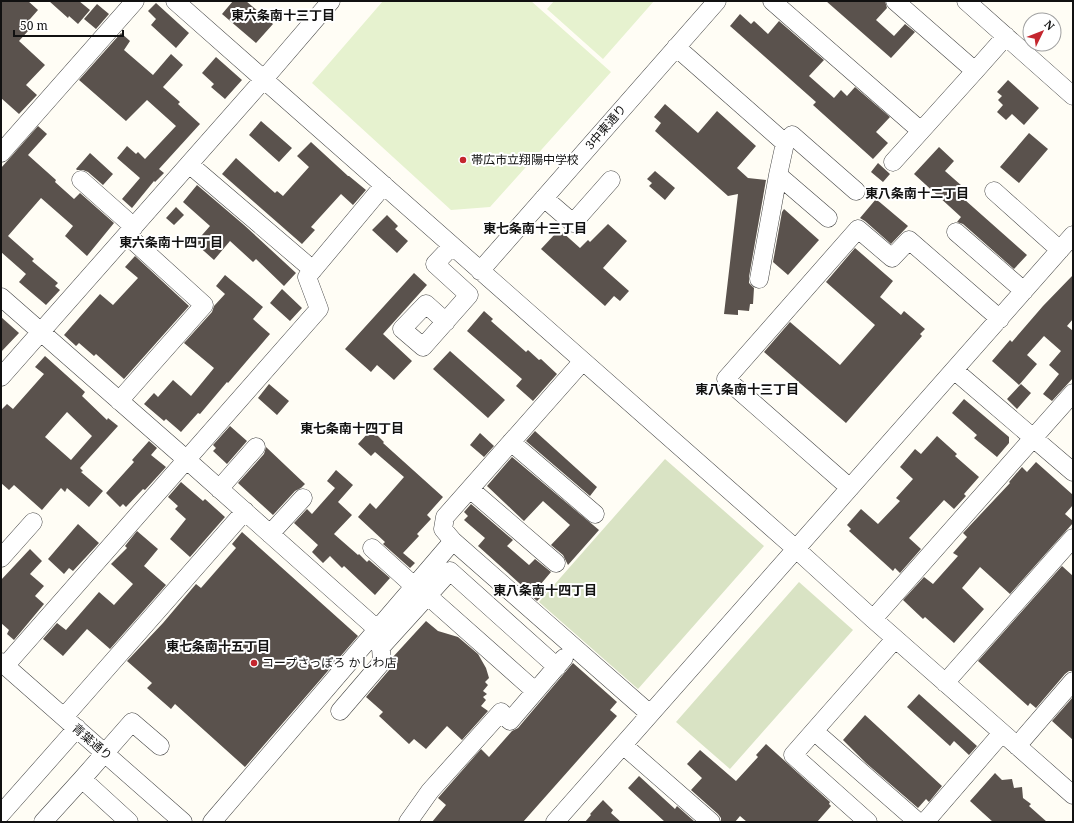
<svg xmlns="http://www.w3.org/2000/svg" width="1074" height="823" viewBox="0 0 1074 823" font-family="'Noto Serif','Noto Sans JP',serif">
<style>
.cemetery{fill:#d9e3c4}
.pitch{fill:#e6f2cf}
.building{fill:#5a524d;fill-rule:evenodd}
.lines{fill:none;stroke-linecap:round;stroke-linejoin:round}
.minor-casing{stroke:#444;stroke-width:19}
.minor{stroke:#fff;stroke-width:18}
.poi-dot{fill:#c4262e;stroke:#fff;stroke-width:1.5}
.labels{text-anchor:middle;stroke-width:4;stroke-linejoin:round;paint-order:stroke}
.street-label{font-size:12px;fill:#111;stroke:#fff}
.poi-label{font-size:12px;fill:#111;stroke:#fff;text-anchor:start}
.neighbourhood-label{font-size:13px;font-weight:bold;fill:#111;stroke:#fff}
</style>
<rect width="100%" height="100%" fill="#fffdf5"/>
<path class="cemetery" d="M665,459l99,87 -126,143 -99,-87z
M799,582l54,48 -123,139 -54,-47z"/>
<path class="pitch" d="M383,1h148l80,71 -121,135 -39,3 -139,-127z
M554,1h100l-51,58 -56,-50z"/>
<path class="building" d="M1,1h27l10,9 -15,17 5,4 -9,10 26,24 -19,20 11,10 -18,19 -18,-16z
M49,1h30l11,9 -12,14 -9,-8 -1,2z
M233,1h13l27,23 -17,19 -34,-29z
M826,1h59l2,7 -11,12 18,16 11,-12 10,8 -24,26z
M156,3l33,30 -13,15 -25,-23 5,-6 -8,-8z
M97,4l12,10 -13,15 -12,-10z
M740,14l11,10 3,-3 14,13 11,-13 45,39 -15,16 25,22 7,-8 6,6 8,-9 35,30 -14,15 12,11 -15,16 -60,-54 3,-3 -86,-76z
M121,33l9,8 -6,9 29,25 18,-21 12,11 -20,22 1,1 16,14 -2,2 22,20 -41,45 5,4 -9,9 -1,-1 -22,27 -10,-9 18,-21 -23,-20 10,-12 9,8 2,-2 7,7 31,-33 -29,-26 -21,21 -47,-41z
M216,57l26,23 -17,19 -14,-12 3,-3 -12,-11z
M1008,80l31,28 -15,17 -12,-11 -6,6 -9,-8 6,-7 -5,-5 4,-4 -5,-4z
M665,104l33,29 19,-22 39,35 -19,22 11,10 18,2 -17,97v6l5,5 -1,16h-3l-1,7 -11,-1v5l-14,-1 14,-120 -10,2 -73,-65 6,-8 -7,-6z
M261,121l31,27 -13,14 -30,-27z
M38,126l9,8 -19,21 28,25 -1,2 19,17 6,-6 34,30 -27,33 -22,-20 8,-10 -32,-28 -33,38 26,23 -2,2 26,22 -3,3 5,4 -14,15 -27,-23 7,-8 -25,-22v-84z
M1029,133l19,16 -29,34 -19,-16z
M311,142l37,34h1l17,14 -13,15 -12,-11 -30,33 4,3 -13,14 -80,-70 14,-16 39,35 2,-2 6,5 26,-29 -12,-11z
M939,147l15,14 -9,10 17,15 -6,6 71,63 -13,14 -51,-45 -6,-2 4,-5 -47,-43z
M90,153l23,21 -10,11 -15,-13 -5,-2h-6l-1,-1z
M878,163l12,11 -7,8 -12,-10z
M655,171l20,17 -10,12 -16,-14 3,-3 -5,-4z
M197,185l47,40 52,48 -12,13 -28,-27 -3,3 -23,-21 -16,19 -19,-17 15,-17 -27,-24z
M876,199l32,27 -17,18 -26,-23 -5,-3z
M176,207l8,8 -10,10 -8,-7z
M784,209l35,31 -31,35 -15,-13 9,-50z
M387,215l11,11 -3,3 13,12 -11,12 -25,-23z
M608,224l19,17 -24,27 26,23 -9,10 -6,-5 -9,10 -64,-57 15,-16 2,2 3,-4 19,17 8,-8 2,2z
M855,248l38,33 -13,16 21,18 3,-4 21,18 -5,5 2,2 -76,87 -82,-71 26,-30 50,43 35,-40 -49,-43z
M135,256l54,50 -65,73 -28,-25 -2,2 -15,-13 -3,3 -12,-11 36,-41 13,11 25,-27 -13,-11z
M414,273l13,12 -44,49 29,27 -18,19 -17,-15 -6,7 -26,-23z
M225,275l38,32 -10,12 17,15 -42,49 -1,-1 -27,32 -2,-1 -17,19 -15,-13 -2,2 -20,-17 10,-11 4,4 15,-17 18,16 23,-28 -30,-25 28,-31 2,-6 11,-12 -9,-8z
M1073,275v44l-6,7 6,5v47l-21,23 -9,-7 16,-20 -10,-9 12,-14 -17,-15 -17,19 10,9 -18,21 -27,-24 18,-21 2,2 31,-36z
M282,289l20,19 -12,13 -20,-18z
M484,311l9,8 -2,2 35,31 2,-2 11,10 2,-1 16,15 -24,27 -17,-15 6,-7 -55,-48z
M1,317l18,16 -18,19z
M450,351l55,49 -17,18 -55,-49z
M45,356l40,36 -3,4 25,24 1,-2 10,8 -38,42 3,3 -2,1 22,19 -14,16 -22,-19 -2,4 -4,-4 -19,22 -28,-25 -5,5 -8,-7v-73l6,-6 6,5 31,-35 -9,-7zM67,412l25,24 -21,24 -26,-23z
M269,384l20,17 -12,14 -19,-17z
M1021,384l10,9 -14,16 -10,-10z
M964,399l45,38v6l-12,14 -23,-19 3,-3 -25,-22z
M230,426l17,15 -20,23 -14,-13 3,-3 -3,-3z
M535,431l62,56 -7,9 -64,-55z
M369,432l4,3 2,-2 9,9 -1,1 60,54 -16,18 4,4 -14,15 2,2 -16,17 12,10 -5,5 -27,-24 2,-2 -27,-25 12,-14 6,6 28,-32 -29,-25 -4,4 -13,-12z
M480,433l14,13 -10,11 -14,-12z
M937,436l20,18 -2,2 24,21 -15,17 2,2 -12,13 -10,-9 -35,38 12,11 -21,24 -5,-5 -2,3 -44,-40 2,-2 -4,-4 14,-16 17,15 22,-23 -4,-3 17,-19 -13,-12 15,-18 6,5z
M149,441l8,7 -6,7 15,12 -21,23 -2,-1 -17,18 -3,-3 -3,3 -14,-14 28,-31 -2,-2z
M266,447l39,37 -4,4 -6,3 -22,24 -35,-32 26,-29z
M512,457l87,73 -31,35 -5,-10 -12,-10 19,-20 -27,-24 -19,20 -37,-35z
M1036,462l37,33v10l-8,9 8,7v2l-63,71 -30,-27 -18,21 22,21 -30,34 -29,-26 -2,2 -20,-19 21,-23 9,7 25,-28 -5,-3 14,-16 -4,-4 47,-50 -1,-1 13,-15 5,5z
M336,470l17,15 -15,17 14,13 -18,19 24,21 1,-1 8,8 2,-2 21,18 -15,17 -31,-29 -2,2 -12,-12 -7,7 -11,-11 6,-7 -24,-22 13,-14 5,5 23,-26 -8,-7z
M181,482l22,19 2,-2 20,18 -35,40 -20,-18 16,-20 -11,-10 3,-3 -10,-9z
M471,504l42,36 -6,6 22,19 6,-6 16,13 -11,13 7,6 -10,10 -9,-8 1,-1 -51,-46 7,-8 -21,-18 4,-4 -4,-4z
M78,524l21,19 -26,28 -4,-3 -5,6 -16,-15z
M137,531l21,18 -14,17 22,19 -56,64 -23,-20 -24,27 -20,-17 14,-16 9,7 33,-38 15,13 19,-21 -22,-20 16,-16 -2,-2z
M242,532l116,104 -113,131 -70,-63 -4,5 -24,-21 5,-5 -25,-22 36,-38 33,-39 5,4 35,-40 -4,-4z
M30,549l12,12 -12,13 14,12 -9,10 9,8 -30,36 -7,-6 2,-4 -8,-7v-43z
M1062,566l11,10v95h-4l-4,3 -29,34 -6,-5 -2,3 -50,-45z
M426,621l12,10 20,6 20,17 8,14 3,10 -4,4 3,3 -5,6 4,3 -4,3 3,3 -5,6 7,5 -26,29 -15,-14 -21,23 -12,-10 -5,5 -30,-28 4,-4 -17,-15 24,-28 2,-5v-6z
M573,663l44,39 -7,8 7,6 -94,106h-91l14,-17 -8,-7 43,-49 8,8 23,-26 6,-3z
M919,694l58,52 -8,9 -15,-14 -4,5 -43,-39z
M1073,697v43l-21,-19z
M865,715l77,71 -13,16 -3,-3 -8,9 -52,-45 -23,-23z
M766,744l64,58 -1,2 2,2 -14,16h-70l-7,-6 -5,6h-14v-4l-3,-4 -27,-24 11,-12 -15,-14 13,-14 36,31 22,-24 -2,-2z
M995,773l7,7 10,-1 2,9 8,-1 1,11 8,6 -2,2 18,16h-54l-10,-9 -13,-12z
M639,776l36,33 2,-3 18,16h-30l-37,-34z
M603,800l10,10 -2,3 10,9h-36l6,-7 -1,-1z"/>
<g class="lines">
<g class="minor-casing">
<path id="minor" d="M175,1l621,548 77,70 200,176
M772,1l149,130 54,-60
M895,1l80,70 31,-35
M966,1l107,95
M676,47l109,96 7,-8 64,56
M785,143l-7,32 50,43
M1,153l134,-152
M893,162l28,-31
M189,164l124,106
M81,180l53,47
M994,191l66,59
M544,198l29,25 38,-43
M956,232l68,59
M480,271l237,-270
M759,279l19,-104
M1,297l186,163 190,169
M446,322l-20,-18 -24,25 21,18 46,-52 -34,-31 17,-18
M954,370l119,102
M1,377l263,-298 67,-78
M119,401l85,-96 -77,-70
M511,442l84,72
M850,488l-124,-109 132,-150 34,29 17,-18 91,79
M219,489l37,-42
M470,489l86,74
M270,534l33,-36
M453,541l197,173
M372,548l42,38
M1,558l32,-36
M428,596l107,95
M873,619l200,-226
M371,637l10,10 69,-76 107,96
M895,639l-81,92 104,91
M1,662l182,160
M5,666l314,-357 -12,-32 77,-92
M945,683l128,-145
M340,711l42,-49 -1,-15
M64,717l181,-206
M814,731l-21,24 75,67
M623,745l88,77
M1017,746l56,-65
M82,779l47,43
M1,814l76,-86
M43,822l39,-43 50,-57 28,24
M212,822l241,-281 -10,-12 2,-12 137,-155
M408,822l22,-31 71,-79 9,9 54,-63
M555,822l518,-587
M925,822l77,-89"/>
</g>
<use href="#minor" class="minor"/>
</g>
<g class="poi-dot">
<circle cx="463" cy="160" r="4"/>
<circle cx="254" cy="663" r="4"/>
</g>
<g class="labels">
<g class="street-label">
<text transform="translate(606 127) rotate(-49)" y="4">3中東通り</text>
<text transform="translate(92 742) rotate(41)" y="4">青葉通り</text>
</g>
<g class="poi-label">
<text x="471" y="164">帯広市立翔陽中学校</text>
<text x="262" y="667">コープさっぽろ かしわ店</text>
</g>
<g class="neighbourhood-label">
<text x="283" y="20">東六条南十三丁目</text>
<text x="917" y="198">東八条南十二丁目</text>
<text x="535" y="233">東七条南十三丁目</text>
<text x="171" y="247">東六条南十四丁目</text>
<text x="747" y="394">東八条南十三丁目</text>
<text x="352" y="433">東七条南十四丁目</text>
<text x="545" y="595">東八条南十四丁目</text>
<text x="218" y="651">東七条南十五丁目</text>
</g>
</g>
<rect width="1074" height="823" fill="none" stroke="#111111" stroke-width="4"/>
<g transform="translate(1042 32) rotate(47)"><circle r="19" fill="#ffffff" stroke="#a0a0a0"/>
<path d="M0-3L7 15L0 10L-7 15Z" fill="#c4262e"/>
<text y="-6" font-size="11" font-weight="bold" text-anchor="middle" fill="#111111">N</text>
</g>
<path d="M14 30v6h109v-6" fill="none" stroke="#111111" stroke-width="2"/>
<text x="20" y="30" font-size="12" fill="#111111" stroke="#ffffff" stroke-width="3" paint-order="stroke">50 m</text>
</svg>
